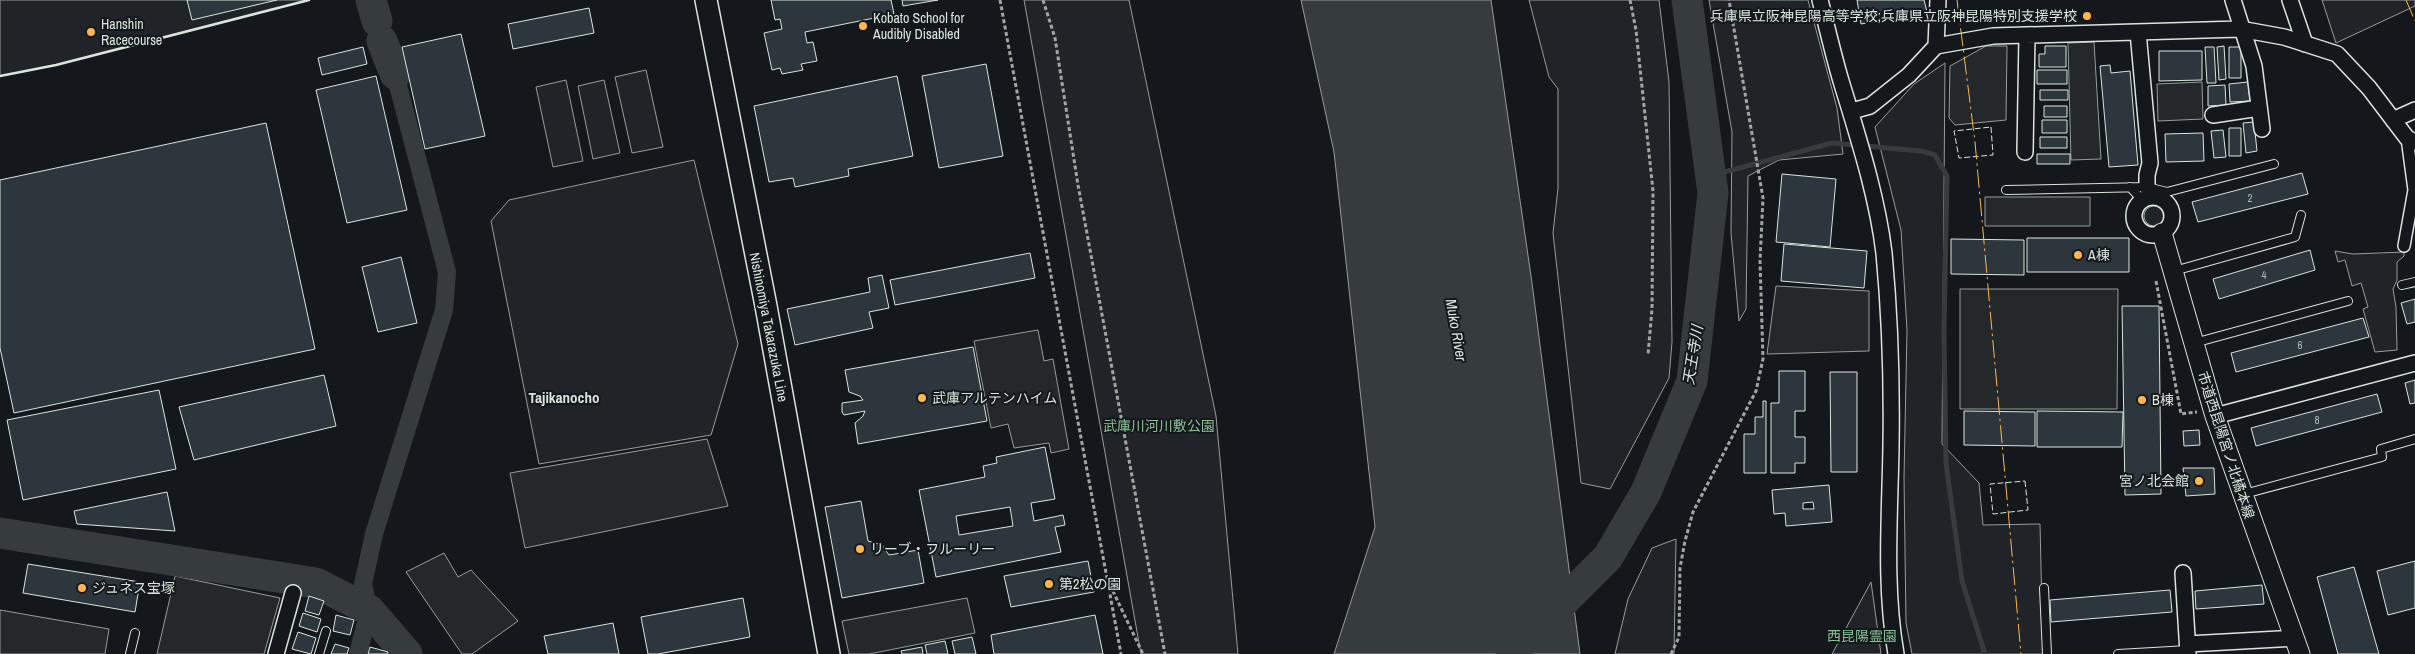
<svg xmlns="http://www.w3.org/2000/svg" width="2415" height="654" viewBox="0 0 2415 654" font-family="'Archivo Narrow','Noto Sans JP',sans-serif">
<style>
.green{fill:#202428;stroke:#939e99}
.parking{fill:#24282b;stroke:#939e99}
.water{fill:#363b3e;stroke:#939e99}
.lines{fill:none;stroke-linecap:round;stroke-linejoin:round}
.stream{stroke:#363b3e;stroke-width:5}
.canal{stroke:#363b3e;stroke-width:18}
.river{stroke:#363b3e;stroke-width:31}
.building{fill:#2c363c;stroke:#d8e6dc;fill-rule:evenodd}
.service-casing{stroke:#d8e6dc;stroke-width:10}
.pedestrian-casing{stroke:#d8e6dc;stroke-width:14}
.minor-casing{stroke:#d8e6dc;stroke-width:18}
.tertiary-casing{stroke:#d8e6dc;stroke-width:21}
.secondary-casing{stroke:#d8e6dc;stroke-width:24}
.path{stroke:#9da8a2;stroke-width:3;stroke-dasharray:4 2.5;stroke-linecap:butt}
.service{stroke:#14181c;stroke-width:8}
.pedestrian{stroke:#14181c;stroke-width:11}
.minor{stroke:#14181c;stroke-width:15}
.tertiary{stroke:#14181c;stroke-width:19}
.secondary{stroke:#14181c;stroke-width:21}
.fence{stroke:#d8e6dc;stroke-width:1;stroke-dasharray:6 2.5;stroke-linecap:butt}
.wall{stroke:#d8e6dc;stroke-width:2.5}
.power{stroke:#ffb74d;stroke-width:1;stroke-dasharray:18 4 2.5 4;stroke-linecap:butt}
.poi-dot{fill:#ffb74d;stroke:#14181c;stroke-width:2}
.labels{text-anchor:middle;stroke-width:4;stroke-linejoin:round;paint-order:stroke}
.number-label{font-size:11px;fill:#adbab4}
.poi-label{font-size:14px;fill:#d8e6dc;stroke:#14181c;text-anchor:start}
.street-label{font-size:14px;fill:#d8e6dc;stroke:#14181c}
.park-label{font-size:14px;fill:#8ac095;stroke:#14181c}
.water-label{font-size:15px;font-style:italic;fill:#d8e6dc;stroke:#14181c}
.neighbourhood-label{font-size:15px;font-weight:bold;fill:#d8e6dc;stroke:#14181c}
</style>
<rect width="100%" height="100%" fill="#14181c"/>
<path class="green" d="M0,0h309l-253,65 -56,11z
M1024,0h105l87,416 22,238h-97z
M1529,0h130l10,82 3,260 -3,36 -59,111 -29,-6 -28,-250 5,-45v-99l-9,-12z
M1709,0h99l29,108 6,46 -64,6 -31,16 -2,133 -7,12 -8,-88 1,-101z
M2322,0h93v6l-79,37z
M1945,63l-3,381 37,39 4,42 57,-1 3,130h-131l-6,-31 -2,-146 3,-147 -6,-100 -26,-103 39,-43z
M646,70l17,77 -31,6 -17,-76z
M566,80l17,81 -30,6 -17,-80z
M604,80l16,73 -27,6 -15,-73z
M694,160l44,184 -27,91 -172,29 -48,-243 18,-21z
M2144 216a10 10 0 1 1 20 0a10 10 0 1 1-20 0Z
M2335,251l18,3 51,-2v4l-7,6v18l-4,9 3,18 1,43 -22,2 -12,-43 5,-2 -7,-24 -9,3 -7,-26 -7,2z
M1676,539l-2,115h-59l13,-55 24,-51z
M1871,582l10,72h-49z"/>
<path class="parking" d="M2094,42l7,117 -30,1 -3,-117z
M1986,46h21l-1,74 -51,5 -6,-7 1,-52z
M2202,82l1,37 -45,2 -1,-37z
M1985,197h105v29h-105z
M1776,286l93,5v60l-102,3z
M1960,289h158l-1,120h-157z
M1038,330l6,31 9,-2 16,90 -18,4 -2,-10 -35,5 -6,-24 -17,4 -17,-87z
M707,439l21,67 -203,42 -15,-75z
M444,553l14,24 13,-7 47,51 -46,33h-10l-56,-82z
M175,576l105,22 -16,56h-107z
M967,598l8,35 -106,21h-20l-7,-33z
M0,610l109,19 -4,25h-105z"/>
<path class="water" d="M1301,0h190l41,283 48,371h-246l41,-127 -41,-375z"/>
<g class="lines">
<path class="stream" d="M1713,175l119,-32 89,8 14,4 12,21 -3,156 2,131 16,118 23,73"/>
<path class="canal" d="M358,654l11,-44 -6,-26 11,-50 70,-224 3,-38 -52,-198"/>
<path class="river" d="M371,0l6,21
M382,41l13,33
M0,533l316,50 53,27 38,44
M1511,654l97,-97 38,-65 46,-111 21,-188 -26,-193"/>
</g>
<path class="building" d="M187,0h90l-85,20z
M771,0h120l3,14 -89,18 2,11 6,-1 4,19 -16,3 2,6 -21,4 -2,-6 -8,2 -8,-37 18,-4 -2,-10 -5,1z
M902,0h36l-35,6z
M1857,0h67l3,12 -66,12z
M589,8l5,25 -81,16 -5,-25z
M461,34l24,102 -60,13 -23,-102z
M2045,46h21v21h-27v-13h6z
M2224,46l2,33 -7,1 -2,-33z
M363,47l4,17 -45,11 -4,-17z
M2205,47h9l2,36h-9z
M2229,47h12v31h-12z
M2159,51h43v29l-43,1z
M986,64l17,92 -64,12 -17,-92z
M2110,65l1,8 19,-2 8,94 -29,2 -9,-101z
M2037,70h30v14h-30z
M376,76l31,134 -60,13 -31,-133z
M897,76l16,80 -65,13 1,7 -54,11 -2,-9 -24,4 -15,-76z
M2248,82l2,19 -20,1 -1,-18z
M2225,85l1,20 -18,1v-20z
M2040,90h28v10h-28z
M2044,106h23v11h-23z
M2042,120h25v13h-25z
M2254,122l3,29 -11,2 -3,-30z
M266,123l49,226 -301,64 -14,-65v-168z
M2229,128h12v28h-12z
M2223,130l3,27 -12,1 -3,-27z
M2203,133l1,28 -38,1 -1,-28z
M2040,137h27v11h-27z
M2037,154h33v10h-33z
M2302,173l6,21 -110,28 -6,-20z
M1782,174l54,5 -6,68 -54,-5z
M2027,238h102v34h-102z
M1951,239l73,1v35l-73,-1z
M1784,244l83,7 -3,37 -83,-7z
M2310,250l5,20 -96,29 -6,-20z
M1030,253l5,25 -140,27 -5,-25z
M401,257l16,66 -39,9 -16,-65z
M882,275l7,33 -20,4 4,16 -78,17 -8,-36 83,-17 -2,-14z
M2415,299v23l-8,2 -6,-21z
M2122,306h37l2,188 -36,1z
M2363,318l6,19 -133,35 -5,-19z
M973,347l14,74 -129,23 -3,-21 8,-7 2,-5 -21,4 -2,-3v-9l21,-3 -3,-4 -11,-4 -4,-22z
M1779,371h26v40h-10v26h10v26h-10v10h-24v-70h8z
M1830,372h27v100h-26z
M324,375l12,51 -142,34 -15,-53z
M2415,380v23l-5,1 -5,-21z
M159,390l17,79 -153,31 -16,-80z
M2377,394l5,18 -126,34 -5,-18z
M1763,401h3v72h-22v-39h11v-17h8z
M1964,411l71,1v34l-71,-1z
M2037,411l86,1 -1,35h-85z
M2199,430l1,15 -16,1 -1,-15z
M1045,447l10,52 -24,4 3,18 29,-6 2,10 -10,2 6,25 -125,25 -17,-87 66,-13 -2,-11 14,-3 -1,-6zM1010,507l3,19 -54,9 -3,-19z
M2183,468h31l1,26 -29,2z
M1829,485l3,37 -46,4 -1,-13 -11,1 -2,-24zM1813,502l1,7h-11v-6z
M167,492l8,39 -98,-7 -3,-13z
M861,501l7,40 14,4 7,10 29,-5 6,33 -82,15 -17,-91z
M1088,561l6,31 -83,15 -7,-31z
M2415,561v47l-27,7 -11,-44z
M28,564l112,18 -5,30 -112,-19z
M2354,567l25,87h-41l-21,-77z
M2262,585l2,19 -68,5 -1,-18z
M2170,590l2,22 -121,10 -1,-22z
M309,596l15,5 -5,14 -14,-4z
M743,598l7,39 -92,17h-10l-7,-37z
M303,613l18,6 -4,13 -18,-6z
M336,615l18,5 -4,15 -17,-4z
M1095,615l8,39h-109l-3,-19z
M613,623l6,31h-71l-4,-18z
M298,632l18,6 -5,16 -19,-5z
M972,637l4,17h-21l-3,-13z
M945,641l3,13h-21l-2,-9z
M335,644l14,4 -2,6h-16z
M370,647l18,5 -1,2h-19z
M922,647l1,7h-21l-1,-3z"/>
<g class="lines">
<g class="service-casing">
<path id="service" d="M2130,187l12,13
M2006,190l141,-3 20,5 107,-28
M2174,271l121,-34 6,-22
M2402,285l13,-3
M2194,343l154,-42
M2244,494l138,-37 -1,-8 34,-10
M2044,588l3,66
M130,654l5,-21
M319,654l7,-23
M2118,654l70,-4"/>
</g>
<g class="pedestrian-casing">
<path id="pedestrian" d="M2404,246l10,-56 -7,-52"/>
</g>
<g class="minor-casing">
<path id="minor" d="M1820,0c7,27 13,54 21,81 17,56 36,114 43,172 6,64 8,129 7,193 -1,69 -7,139 5,208
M2233,0l21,66 8,63
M2290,0l15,44
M2138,32l12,131 -3,12v12
M1936,46l57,-10 247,-7 44,8 53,17 32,34 38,50 8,4
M1852,111l18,-5 39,-31 27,-29 2,-46
M2213,115l46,-7
M2393,120l22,-10
M2025,152l2,-117
M2134 216a19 19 0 1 1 38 0a19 19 0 1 1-38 0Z
M2215,416l200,-53
M2183,573l5,80
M2188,644l107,-6
M276,654l17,-61"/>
</g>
<g class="tertiary-casing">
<path id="tertiary" d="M2162,233l53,183 85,238"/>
</g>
<g class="secondary-casing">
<path id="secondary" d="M706,0l60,306 63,348"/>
</g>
<path class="path" d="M1000,0l121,654
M1043,0l12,38 23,147 87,469
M1630,0l6,30 17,161 -1,118 -4,46
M2156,281l25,133 16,-2
M1110,585l33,69
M1671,654l8,-17 1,-69 5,-27 8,-29 63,-121 7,-32 -3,-98 3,-63 -34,-198"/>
<use href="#service" class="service"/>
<use href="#pedestrian" class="pedestrian"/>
<use href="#minor" class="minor"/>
<use href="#tertiary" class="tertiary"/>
<use href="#secondary" class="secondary"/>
<path class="fence" d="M1991,127l2,28 -34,3 -5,-27z
M2025,481l3,29 -35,4 -3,-30z"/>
<path class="wall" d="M0,76l56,-11 253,-65"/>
<path class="power" d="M1957,0l18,142 46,512
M2406,0l9,21"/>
</g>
<g class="poi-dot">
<circle cx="2087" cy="16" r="5"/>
<circle cx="863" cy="26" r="5"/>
<circle cx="91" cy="32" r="5"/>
<circle cx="2078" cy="255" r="5"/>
<circle cx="922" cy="398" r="5"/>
<circle cx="2142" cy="400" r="5"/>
<circle cx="2199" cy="481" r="5"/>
<circle cx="860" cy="549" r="5"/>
<circle cx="1049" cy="584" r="5"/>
<circle cx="82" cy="588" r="5"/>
</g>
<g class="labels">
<g class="number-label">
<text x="2250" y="202">2</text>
<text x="2264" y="279">4</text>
<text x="2300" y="349">6</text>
<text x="2317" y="424">8</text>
</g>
<g class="poi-label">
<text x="2077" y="21" text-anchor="end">兵庫県立阪神昆陽高等学校;兵庫県立阪神昆陽特別支援学校</text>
<text x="873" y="23">Kobato School for<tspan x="873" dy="16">Audibly Disabled</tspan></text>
<text x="101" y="29">Hanshin<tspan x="101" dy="16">Racecourse</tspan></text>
<text x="2088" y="260">A棟</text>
<text x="932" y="403">武庫アルテンハイム</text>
<text x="2152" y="405">B棟</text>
<text x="2189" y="486" text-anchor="end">宮ノ北会館</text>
<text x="870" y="554">リーブ・フルーリー</text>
<text x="1059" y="589">第2松の園</text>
<text x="92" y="593">ジュネス宝塚</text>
</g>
<g class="street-label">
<text transform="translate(769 327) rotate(79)" y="5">Nishinomiya Takarazuka Line</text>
<text transform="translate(2226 445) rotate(72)" y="5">市道西昆陽宮ノ北橘本線</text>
</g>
<g class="park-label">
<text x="1159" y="431">武庫川河川敷公園</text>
<text x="1862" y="641">西昆陽霊園</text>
</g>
<g class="water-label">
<text transform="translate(1456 330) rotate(80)" y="5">Muko River</text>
<text transform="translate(1693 355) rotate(-81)" y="5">天王寺川</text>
</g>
<g class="neighbourhood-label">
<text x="564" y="403">Tajikanocho</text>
</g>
</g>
</svg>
